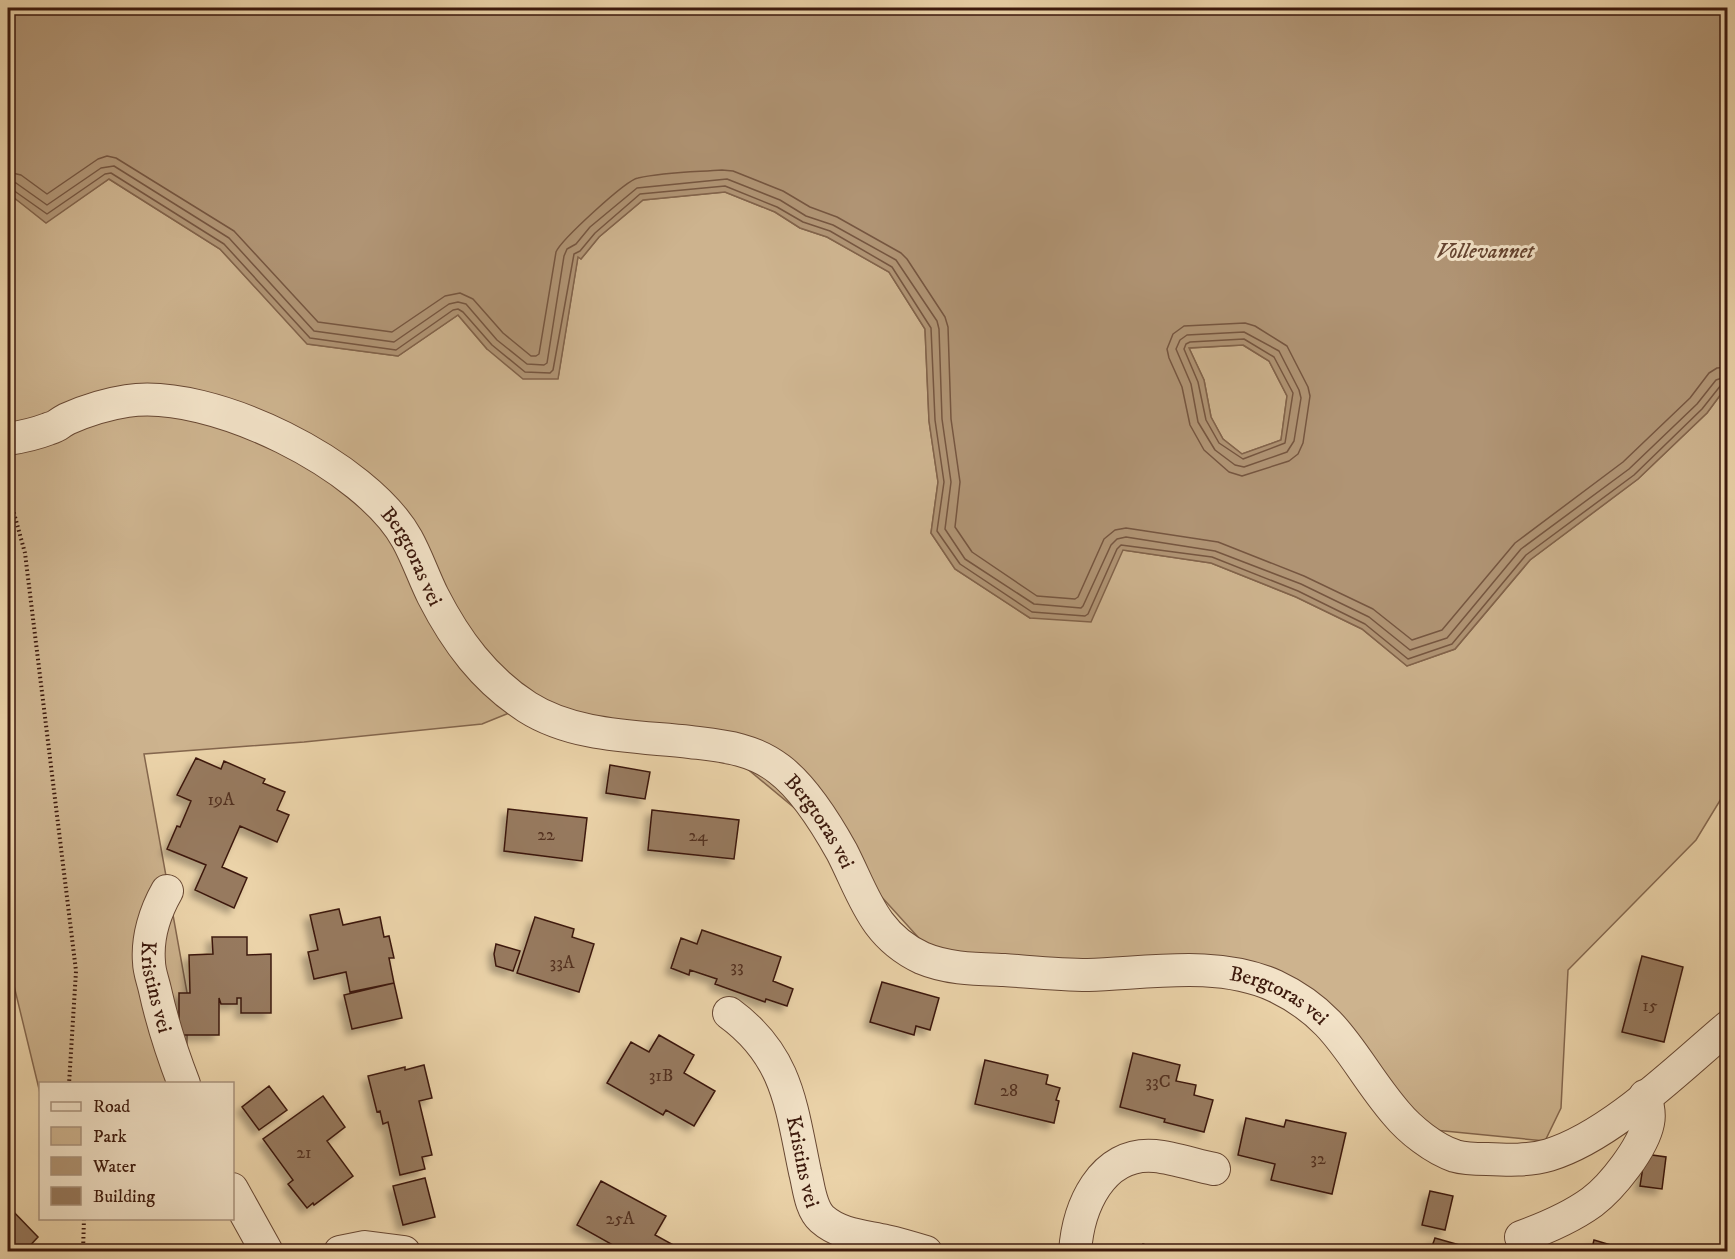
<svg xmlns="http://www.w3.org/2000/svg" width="1735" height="1259" viewBox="0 0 1735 1259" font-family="'IM FELL DW Pica',serif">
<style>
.green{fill:#cdb38e;stroke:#84664d;stroke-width:1.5}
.water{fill:#b09474;stroke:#82634a;stroke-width:1.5;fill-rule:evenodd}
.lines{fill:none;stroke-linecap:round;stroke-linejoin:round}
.shore{stroke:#765640;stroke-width:1.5}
.building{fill:#977a5e;stroke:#3c190c;stroke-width:1.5;filter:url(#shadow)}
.minor-casing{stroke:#684833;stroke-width:34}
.path{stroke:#3c190c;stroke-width:4;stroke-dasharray:1.5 3;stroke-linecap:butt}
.minor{stroke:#f2e2c7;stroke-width:32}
.labels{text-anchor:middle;stroke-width:6;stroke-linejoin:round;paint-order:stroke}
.number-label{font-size:18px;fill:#533120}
.street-label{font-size:21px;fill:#3c190c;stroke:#f2e2c7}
.water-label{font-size:22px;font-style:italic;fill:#654430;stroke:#f2e2c7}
</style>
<defs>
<filter id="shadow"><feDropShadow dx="-5.5" dy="5.5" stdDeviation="3" flood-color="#0004"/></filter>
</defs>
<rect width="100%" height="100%" fill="#ebd3a9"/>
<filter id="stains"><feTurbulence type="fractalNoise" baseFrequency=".00333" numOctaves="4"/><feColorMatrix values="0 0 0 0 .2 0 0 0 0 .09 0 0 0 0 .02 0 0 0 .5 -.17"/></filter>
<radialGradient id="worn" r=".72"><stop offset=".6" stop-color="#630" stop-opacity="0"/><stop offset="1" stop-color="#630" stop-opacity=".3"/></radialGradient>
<path class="green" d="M109,179l111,70 88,95 90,12 60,-41 29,34 71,29 20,-122 3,3 18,-22 44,-37 82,-8 50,20 25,16 27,9 62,35 36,57 4,92 9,61 -7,51 24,36 75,49 93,-68 88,13 85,34 66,32 45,37 48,-17 75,-89 108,-81 69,-66 20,-27v403l-31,51 -128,130 -7,138 -16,33 -131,-13 -133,-139 -344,-31 -116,-128 -112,-93 -185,-30 -42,17 -178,18 -160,12 44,244 -2,85 -146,1v9l-32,-132v-768l38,29z
M1243,345l26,16 18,35 -6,44 -39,14 -19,-15 -12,-22 -7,-37 -15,-32z"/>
<path class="water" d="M8,8h1719v378l-20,27 -69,66 -108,81 -75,89 -48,17 -45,-37 -66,-32 -85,-34 -88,-13 -32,72 -61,-4 -75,-49 -24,-36 7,-51 -9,-61 -4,-92 -36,-57 -62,-35 -27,-9 -25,-16 -50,-20 -82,8 -44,37 -18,22 -3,-2 -20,122h-35l-36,-30 -29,-34 -60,41 -91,-12 -87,-95 -111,-70 -63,44 -38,-30zM1243,345l26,16 18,35 -6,44 -39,14 -19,-15 -12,-22 -7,-37 -15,-32z"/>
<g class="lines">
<path class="shore" d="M8,172l13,3 26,19 51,-35 9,-3 9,2 118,73 84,91 74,10 53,-36 15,-3 13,6 30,34 28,23h5l3,-2 17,-102c5,-12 70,-72 82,-74 27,-6 57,-6 84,-8l11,1 50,20 27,16 27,10 64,36 6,6 38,58 3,10 3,92 9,63 -5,45 17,25 65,44 38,3 3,-2 26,-58 11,-9 11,-2 92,14 86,34 69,33 39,31 30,-10 73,-87 108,-81 67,-64 19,-25 8,-5 11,-1
M8,181l8,2 31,22 54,-37 13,-2 115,72 85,93 80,11 55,-38 9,-2 8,2 31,36 30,24 17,1 3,-2 17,-107 3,-7 9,-5 14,-17 47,-39 90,-9 53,21 26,16 27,9 63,35 41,61 2,8 3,90 9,63 -6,47 20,30 69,45 47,4 2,-2 28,-61 6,-6 9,-2 89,14 86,33 68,33 41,33 37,-12 74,-89 108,-80 68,-65 19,-24 12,-4
M8,189l5,1 34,24 58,-40 6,-1 113,71 86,94 86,12 57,-40 5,-1 5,3 29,33 33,27 25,1 3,-3 21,-116 6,-3 15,-18 45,-39 85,-8 52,21 26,15 27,9 62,36 39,61 4,92 9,62 -7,49 23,33 72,48 53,4 3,-2 29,-65 4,-4 91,12 86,34 67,33 43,35 44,-15 74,-89 108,-80 68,-66 19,-24 7,-2
M1245,323l10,3 32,20 21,41 2,9 -7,47 -5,11 -9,7 -47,15 -13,-4 -25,-22 -14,-25 -8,-38 -13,-29 -2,-9 6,-15 11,-8z
M1244,332l35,19 20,39 2,8 -7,43 -7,11 -43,15 -9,-2 -20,-15 -17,-28 -7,-38 -15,-35 4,-9 7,-5z
M1244,339l30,18 19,36 -8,50 -42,16 -24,-16 -13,-23 -8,-38 -14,-33 2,-5 4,-2z"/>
</g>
<path class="building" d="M196,758l25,11 3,-8 41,18 -2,4 22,9 -8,18 12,5 -12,27 -37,-16 -18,41 25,11 -13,30 -39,-18 11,-25 -39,-16 10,-23 3,1 11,-26 -14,-6z
M610,765l40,7 -5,27 -39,-6z
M508,809l79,9 -5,43 -78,-10z
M652,810l87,10 -5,39 -86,-9z
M339,909l4,16 37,-8 4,20 5,-1 5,22h-5l5,25 -44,9 -4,-20 -32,7 -6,-27 10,-2 -8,-35z
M535,917l39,12 -2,8 22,7 -15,48 -62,-19z
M702,930l79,27 -8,24 20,8 -6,17 -21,-7 -1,3 -50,-18 2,-5 -27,-9 -1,5 -18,-7 10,-30 16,6z
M212,937h35v18l24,-1v59h-30v-15h-4v6h-16l-2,-6v37h-40v-42h11l-1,-38 24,-1z
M496,944l24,7 -7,20 -17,-5 -2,-12z
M1642,956l41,11 -19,75 -42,-10z
M882,982l57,16 -9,32 -14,-4 -2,9 -44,-13z
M394,983l8,35 -50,11 -8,-34z
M659,1035l35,20 -10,18 31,18 -21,35 -28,-16 -3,5 -56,-32 24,-41 18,10z
M1133,1053l47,12 -4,16 20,4 -2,10 19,5 -9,32 -40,-10 1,-3 -45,-12z
M985,1060l63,15 -2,9 14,4 -4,12 3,1 -5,22 -79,-19z
M424,1065l8,33 -13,3 13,54 -10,2 3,12 -25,6 -12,-53 -5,2 -3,-13 -3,1 -9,-36 37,-9v3z
M269,1086l18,24 -28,20 -17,-23z
M323,1096l22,31 -18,14 26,35 -39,29 -1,-2 -6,5 -19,-24 5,-4 -30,-41z
M1246,1118l38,9 2,-7 60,13 -14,61 -61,-14 4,-16 -37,-9z
M1645,1154l21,3 -4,32 -22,-3z
M425,1178l10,39 -32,8 -10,-39z
M601,1181l65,35 -11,19 24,13 -2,4h-66l2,-7 -36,-20z
M1430,1191l23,5 -8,34 -23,-5z
M8,1206l30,31 -14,15h-16z
M1435,1238l42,12 -1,2h-46z
M1594,1240l40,12h-43z
M1143,1244l21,8h-24z"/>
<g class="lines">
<g class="minor-casing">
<g id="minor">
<path id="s1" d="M8,439c13,-2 27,-5 40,-10 14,-5 6,-3 19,-10 18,-8 40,-15 60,-18 84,-13 239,64 280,138 10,18 17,39 26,57 23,45 51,83 94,111 47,30 109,29 163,35 32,4 62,6 89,27 24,18 48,56 63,83 22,43 31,83 80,106 26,11 54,11 82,12 28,2 56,5 84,5 61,-2 130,-15 187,11 66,31 78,77 121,127 14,17 38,36 59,43 10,3 22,3 32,3 20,1 42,2 62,-4 62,-19 129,-86 179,-128"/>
<path id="s2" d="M167,891c-12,21 -20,47 -18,71 0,9 4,19 6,28 7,32 17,63 29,94"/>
<path id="s3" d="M729,1013c59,43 62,93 76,159 4,15 5,36 17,47 18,16 42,17 64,22 14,3 27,7 40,11"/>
<path d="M232,1189l35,63"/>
<path d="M1521,1237c25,-9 49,-19 71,-35 20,-15 51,-54 56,-79 2,-9 0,-18 -3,-27"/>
<path d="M340,1252l25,-5 39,5"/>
<path d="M1075,1252c3,-44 26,-101 80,-96 19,2 40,9 59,13"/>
</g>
</g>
<path class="path" d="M9,468l3,38 13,47 51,418 -7,113
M83,1252l1,-34"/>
<use href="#minor" class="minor"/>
</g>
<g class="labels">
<g class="number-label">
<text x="221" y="805">19A</text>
<text x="546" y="840">22</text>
<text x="698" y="841">24</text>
<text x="562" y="968">33A</text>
<text x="737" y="972">33</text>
<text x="1650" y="1011">15</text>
<text x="661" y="1081">31B</text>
<text x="1158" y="1087">33C</text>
<text x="1009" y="1096">28</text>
<text x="304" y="1158">21</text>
<text x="1318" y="1164">32</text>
<text x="620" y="1224">25A</text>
</g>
<g class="street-label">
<text dy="7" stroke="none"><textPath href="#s1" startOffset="468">Bergtoras vei</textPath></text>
<text dy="7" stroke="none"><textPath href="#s1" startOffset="990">Bergtoras vei</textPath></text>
<text dy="7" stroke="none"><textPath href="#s2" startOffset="100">Kristins vei</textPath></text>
<text dy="7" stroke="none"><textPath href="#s1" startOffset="1528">Bergtoras vei</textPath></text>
<text dy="7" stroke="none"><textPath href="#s3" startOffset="171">Kristins vei</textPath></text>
</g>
<g class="water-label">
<text x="1485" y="258">Vollevannet</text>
</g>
</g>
<rect width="1735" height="1259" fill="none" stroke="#ebd3a9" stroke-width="30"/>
<rect x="9" y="9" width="1717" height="1241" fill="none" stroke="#3c190c" stroke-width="3"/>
<rect x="15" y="15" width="1705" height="1229" fill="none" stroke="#3c190c" stroke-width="1.5"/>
<rect x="39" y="1082" width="195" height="138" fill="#f2e2c7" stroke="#a9927c" stroke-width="1.5"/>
<rect x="51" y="1102" width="30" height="9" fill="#f2e2c7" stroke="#a9927c" stroke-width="1.5"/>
<text x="93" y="1112" font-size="18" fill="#3c190c">Road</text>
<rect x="51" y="1127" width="30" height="18" fill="#cdb38e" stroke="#a9927c" stroke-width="1.5"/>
<text x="93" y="1142" font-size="18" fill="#3c190c">Park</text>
<rect x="51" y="1157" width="30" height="18" fill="#b09474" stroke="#a9927c" stroke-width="1.5"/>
<text x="93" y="1172" font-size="18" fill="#3c190c">Water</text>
<rect x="51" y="1187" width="30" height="18" fill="#977a5e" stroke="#a9927c" stroke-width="1.5"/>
<text x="93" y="1202" font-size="18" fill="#3c190c">Building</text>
<rect width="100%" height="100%" filter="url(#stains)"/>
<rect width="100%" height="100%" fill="url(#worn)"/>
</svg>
